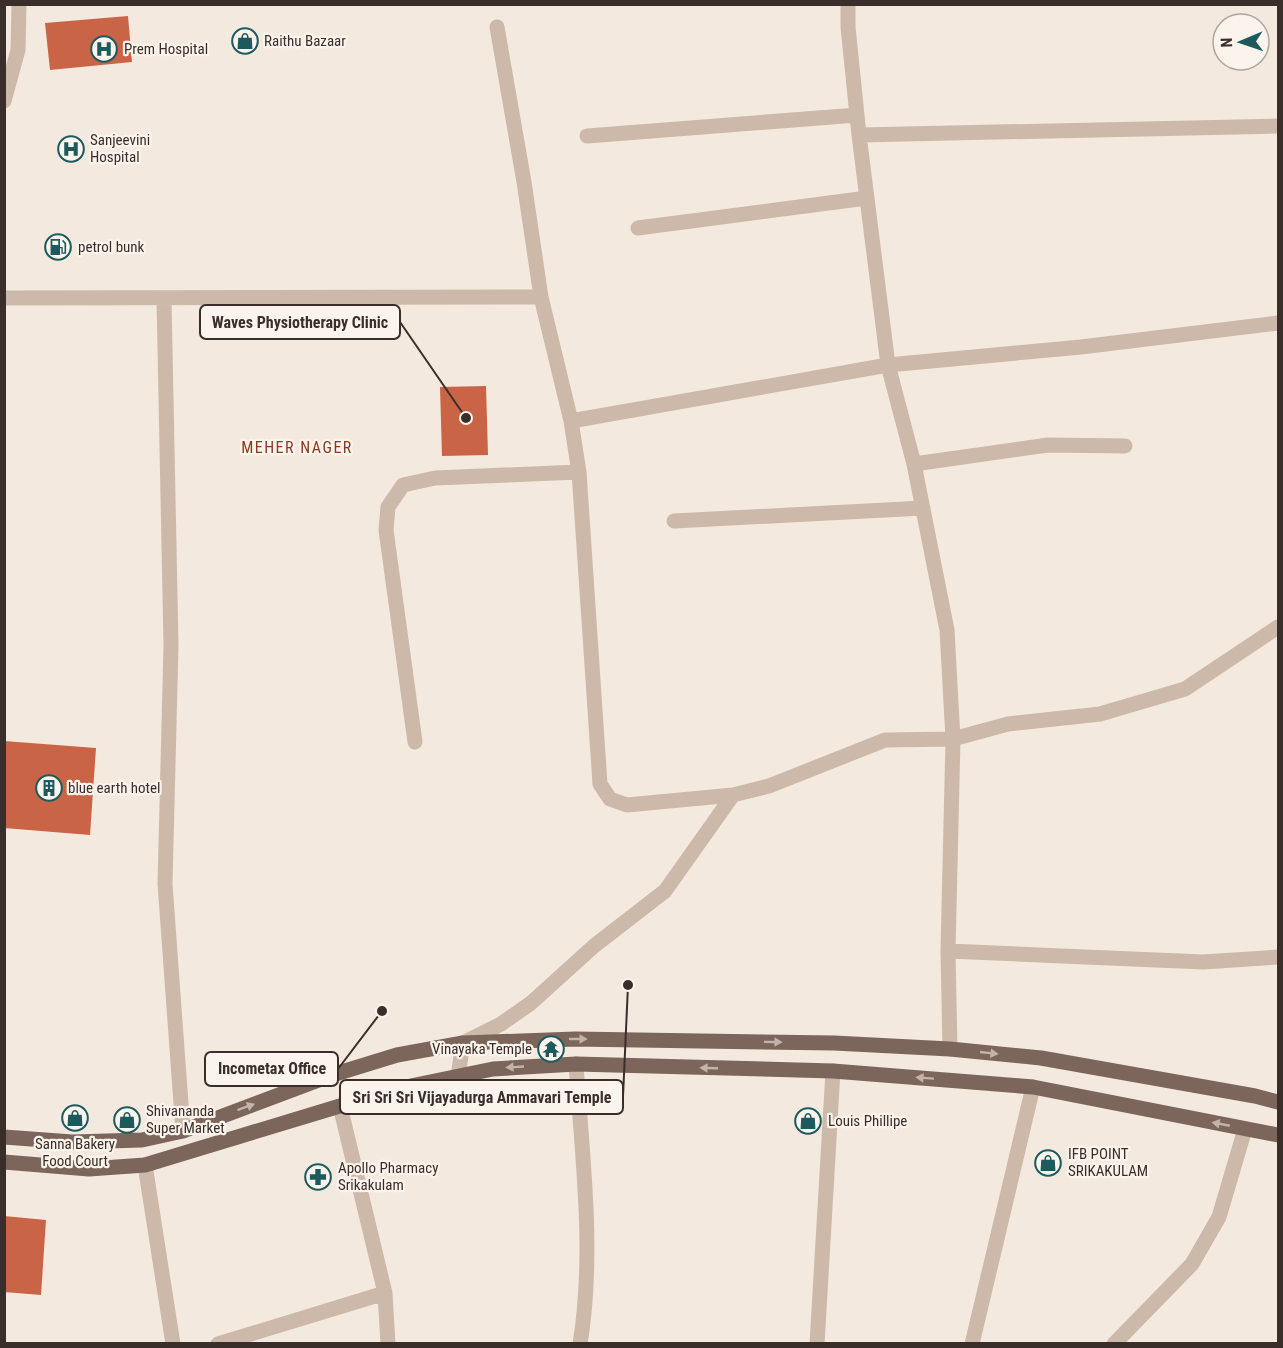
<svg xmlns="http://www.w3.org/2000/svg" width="1283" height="1348" viewBox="0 0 1283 1348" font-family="'Roboto Condensed',sans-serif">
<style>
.building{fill:#ca6447}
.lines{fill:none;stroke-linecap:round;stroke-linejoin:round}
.minor{stroke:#cdb9aa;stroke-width:15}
.major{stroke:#7c655a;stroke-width:15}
.oneway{fill:#c2b4aa}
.labels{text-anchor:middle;stroke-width:4.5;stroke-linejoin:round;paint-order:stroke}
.poi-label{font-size:15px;fill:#3a2e2a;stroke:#fbf4ec;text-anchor:start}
.neighbourhood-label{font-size:16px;letter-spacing:1.5px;fill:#8c3820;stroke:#fbf4ec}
.leader{fill:none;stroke:#3a2e2a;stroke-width:2}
.callout-dot{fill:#3a2e2a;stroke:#fbf4ec;stroke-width:2}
.callout{fill:#fbf4ec;stroke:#3a2e2a;stroke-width:2}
.callout-label{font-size:16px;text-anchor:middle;font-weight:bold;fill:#3a2e2a}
</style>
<rect width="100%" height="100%" fill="#f4e9df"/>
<path class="building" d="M128,16l4,46 -82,8 -5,-47z
M486,386l2,69 -46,1 -2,-69z
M4,741l92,7 -6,87 -86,-7z
M4,1216l42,4 -5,75 -37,-3z"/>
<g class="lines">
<path class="minor" d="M848,4v23l11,108 29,230 26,99 33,166 6,109 -5,212 2,98
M497,27l27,155 17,115
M4,101l14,-51 1,-46
M859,135l419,-9
M587,136l270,-21
M638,228l229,-30
M4,298l537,-1 30,124 8,51 21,312 10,15 17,6 106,-10 -68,96 -71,55 -63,57 -30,21 -38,19 -5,33
M164,299l7,346 -6,239 18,247
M571,421l317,-56 193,-18 197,-24
M914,464l134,-19 77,1
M674,521l249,-13
M415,742l-29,-212 2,-23 15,-22 32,-7 144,-6
M733,795l36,-9 116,-46 68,-1 55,-15 92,-10 85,-25 93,-62
M948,951l255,11 75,-5
M576,1064c6,92 19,188 4,280
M340,1106l45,187 3,51
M145,1165l28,179
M218,1344l167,-51
M817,1344l16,-273
M972,1344l61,-257
M1114,1344l78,-80 27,-47 26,-88"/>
<path class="major" d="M4,1137l68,5 70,-2 41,-9 149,-56 65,-20 66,-12 112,-4 259,4 116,6 91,9 214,38 23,6
M4,1162l85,7 56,-4 251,-76 97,-20 83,-5 257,7 200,16 245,48"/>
</g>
<defs><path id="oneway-solid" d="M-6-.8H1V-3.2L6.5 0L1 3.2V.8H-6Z" transform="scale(1.5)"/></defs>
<g class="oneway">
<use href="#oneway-solid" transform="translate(578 1039)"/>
<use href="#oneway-solid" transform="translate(773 1042) rotate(1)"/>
<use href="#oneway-solid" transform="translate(989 1053) rotate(6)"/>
<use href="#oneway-solid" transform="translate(515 1067) rotate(177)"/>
<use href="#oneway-solid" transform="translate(709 1068) rotate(-178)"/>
<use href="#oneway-solid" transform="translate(925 1078) rotate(-176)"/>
<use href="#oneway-solid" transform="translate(246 1107) rotate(-20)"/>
<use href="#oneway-solid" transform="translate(1221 1124) rotate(-169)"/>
</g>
<defs>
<g id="shop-ring" transform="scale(1.35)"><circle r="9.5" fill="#fbf4ec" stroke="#1d5a5d" stroke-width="1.5"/><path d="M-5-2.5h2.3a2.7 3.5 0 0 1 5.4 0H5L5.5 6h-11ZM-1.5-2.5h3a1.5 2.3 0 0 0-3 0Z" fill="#1d5a5d"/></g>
<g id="hospital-ring" transform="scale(1.35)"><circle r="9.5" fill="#fbf4ec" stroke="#1d5a5d" stroke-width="1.5"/><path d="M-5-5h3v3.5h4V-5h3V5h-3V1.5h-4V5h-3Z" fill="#1d5a5d"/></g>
<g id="fuel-ring" transform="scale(1.35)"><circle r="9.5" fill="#fbf4ec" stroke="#1d5a5d" stroke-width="1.5"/><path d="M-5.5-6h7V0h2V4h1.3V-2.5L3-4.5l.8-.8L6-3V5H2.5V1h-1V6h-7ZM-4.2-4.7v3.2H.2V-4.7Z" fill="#1d5a5d"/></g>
<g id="building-ring" transform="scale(1.35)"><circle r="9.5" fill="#fbf4ec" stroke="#1d5a5d" stroke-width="1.5"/><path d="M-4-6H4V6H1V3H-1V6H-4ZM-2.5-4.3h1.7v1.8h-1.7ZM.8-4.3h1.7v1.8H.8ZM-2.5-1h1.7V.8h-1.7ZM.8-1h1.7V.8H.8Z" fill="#1d5a5d"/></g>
<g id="temple-ring" transform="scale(1.35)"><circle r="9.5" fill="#fbf4ec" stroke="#1d5a5d" stroke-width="1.5"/><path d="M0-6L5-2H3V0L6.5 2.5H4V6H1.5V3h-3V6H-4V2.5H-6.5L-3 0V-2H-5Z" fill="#1d5a5d"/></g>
<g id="pharmacy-ring" transform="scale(1.35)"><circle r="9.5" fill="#fbf4ec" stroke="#1d5a5d" stroke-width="1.5"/><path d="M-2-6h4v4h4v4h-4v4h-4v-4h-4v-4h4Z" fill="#1d5a5d"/></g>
</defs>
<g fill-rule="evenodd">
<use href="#shop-ring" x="245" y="41"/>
<use href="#hospital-ring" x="104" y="49"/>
<use href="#hospital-ring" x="71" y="149"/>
<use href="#fuel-ring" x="58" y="247"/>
<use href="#building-ring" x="49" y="788"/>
<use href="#temple-ring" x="551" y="1049"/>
<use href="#shop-ring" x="75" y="1118"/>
<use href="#shop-ring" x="127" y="1120"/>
<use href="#shop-ring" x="808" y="1121"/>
<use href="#shop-ring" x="1048" y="1163"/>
<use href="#pharmacy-ring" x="318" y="1177"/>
</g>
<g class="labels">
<g class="poi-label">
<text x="264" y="46">Raithu Bazaar</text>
<text x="124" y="54">Prem Hospital</text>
<text x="90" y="145">Sanjeevini<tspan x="90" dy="17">Hospital</tspan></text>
<text x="78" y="252">petrol bunk</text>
<text x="68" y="793">blue earth hotel</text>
<text x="532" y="1054" text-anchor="end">Vinayaka Temple</text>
<text x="146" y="1116">Shivananda<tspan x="146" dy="17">Super Market</tspan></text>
<text x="828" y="1126">Louis Phillipe</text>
<text x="75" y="1149" text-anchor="middle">Sanna Bakery<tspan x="75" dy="17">Food Court</tspan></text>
<text x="1068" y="1159">IFB POINT<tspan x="1068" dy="17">SRIKAKULAM</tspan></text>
<text x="338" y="1173">Apollo Pharmacy<tspan x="338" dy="17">Srikakulam</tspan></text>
</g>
<g class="neighbourhood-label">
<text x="297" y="453">MEHER NAGER</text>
</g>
</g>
<path class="leader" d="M466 418L400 322M382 1011L338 1069M628 985L623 1097"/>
<g class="callout-dot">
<circle cx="466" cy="418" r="6"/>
<circle cx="382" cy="1011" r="6"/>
<circle cx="628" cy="985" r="6"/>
</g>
<g class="callout">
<rect x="200" y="305" width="200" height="34" rx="6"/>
<rect x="205" y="1052" width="133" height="34" rx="6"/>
<rect x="340" y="1080" width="283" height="34" rx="6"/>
</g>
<g class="callout-label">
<text x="300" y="328">Waves Physiotherapy Clinic</text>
<text x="272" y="1074">Incometax Office</text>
<text x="482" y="1103">Sri Sri Sri Vijayadurga Ammavari Temple</text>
</g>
<rect width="1283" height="1348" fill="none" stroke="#3a2e2a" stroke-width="12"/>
<g transform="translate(1241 42) rotate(268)"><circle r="28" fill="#fbf4ec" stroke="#aea59e" stroke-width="1.5"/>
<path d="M0-4.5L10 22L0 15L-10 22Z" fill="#1d5a5d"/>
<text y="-9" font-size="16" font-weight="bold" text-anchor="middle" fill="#3a2e2a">N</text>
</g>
</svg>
